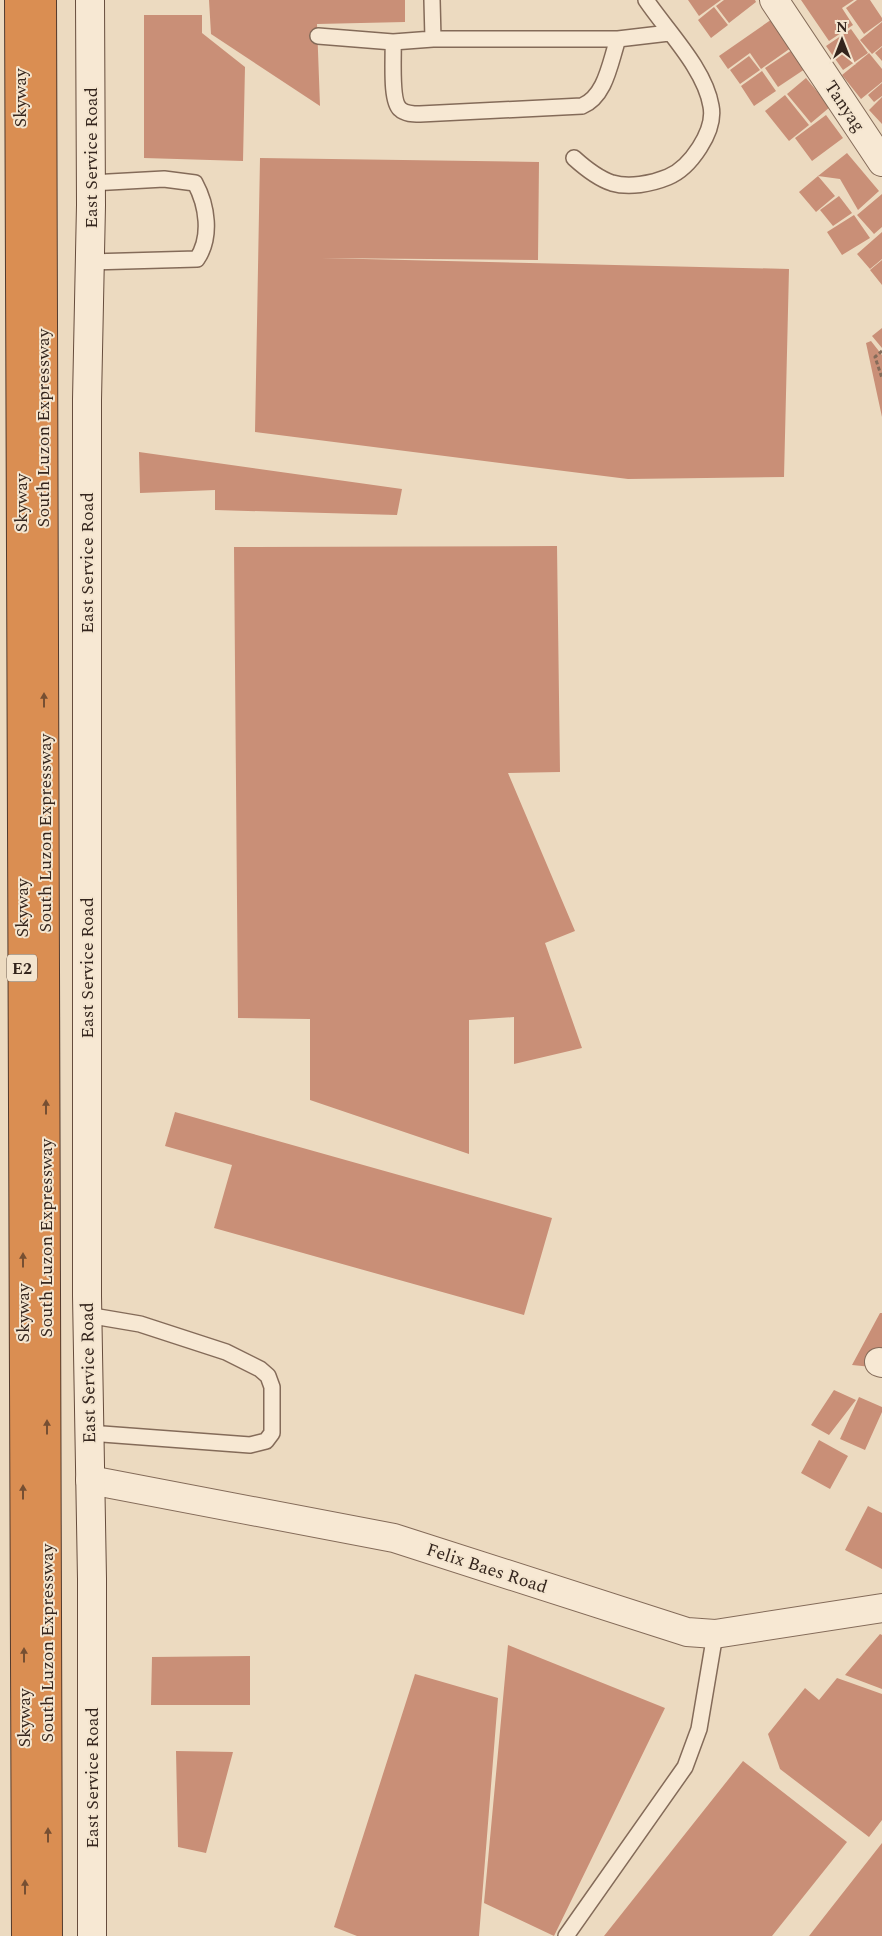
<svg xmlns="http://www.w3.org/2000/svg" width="882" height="1936" viewBox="0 0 882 1936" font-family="Spectral,serif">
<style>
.building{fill:#c98f77}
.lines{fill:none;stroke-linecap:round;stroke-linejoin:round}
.lane-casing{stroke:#846b59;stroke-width:18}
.street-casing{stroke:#846b59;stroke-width:30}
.secondary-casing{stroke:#664c3c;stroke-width:30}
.highway-casing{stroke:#523a2d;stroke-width:30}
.path{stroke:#846b59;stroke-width:3;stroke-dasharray:4 2.5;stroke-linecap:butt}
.lane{stroke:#f7e8d3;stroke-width:15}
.street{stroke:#f7e8d3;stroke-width:28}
.secondary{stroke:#f7e8d3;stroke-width:28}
.highway{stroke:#da8e52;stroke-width:28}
.oneway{fill:#764f32}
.labels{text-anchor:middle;stroke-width:4;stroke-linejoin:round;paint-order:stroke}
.shield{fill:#f4e5cf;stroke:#6e5f52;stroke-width:1}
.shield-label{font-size:16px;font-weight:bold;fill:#34251d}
.street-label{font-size:18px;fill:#34251d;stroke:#f4e5cf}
</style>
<rect width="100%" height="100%" fill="#ecdac0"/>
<path class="building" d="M209,0h196v22l-88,2 3,82 -109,-72z
M688,0h33l-22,16z
M724,0h31l1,2 -27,21 -13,-17z
M801,0h53l-12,8 11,17 -24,16z
M857,0h13l12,18v3l-18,13 -18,-26z
M714,7l14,18 -17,13 -13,-18z
M144,15h58v18l43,34 -2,94 -99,-3z
M775,17l20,28 -34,24 -11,-16 -22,16 -9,-13z
M882,22v24l-10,8 -12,-14z
M851,29l17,24 -25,17 -17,-24z
M882,47v14l-7,-8z
M795,48l13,19 -30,20 -13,-19z
M869,53l13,16v13l-21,17 -19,-24z
M749,56l11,14 -20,14 -10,-14z
M762,71l14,20 -22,15 -13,-20z
M806,78l24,29 -19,16 -24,-29z
M882,83v13l-8,6 -6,-7z
M785,95l24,30 -20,16 -24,-30z
M882,97v27l-13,-14z
M826,115l17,23 -31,23 -17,-23z
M847,153l32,38 -21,19 -18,-31 -22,-3z
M260,158l279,4 -1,98 -217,-2 468,11 -5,208 -156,2 -373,-47z
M818,176l17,20 -19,16 -17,-20z
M882,194v33l-8,7 -17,-19z
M839,196l13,17 -19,13 -13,-16z
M854,215l16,23 -28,17 -15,-23z
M882,232v27l-12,10 -13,-15z
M882,260v25l-12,-15z
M882,328v20l-10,-12z
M871,341l11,14v62l-16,-74z
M139,452l263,37 -5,26 -182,-5v-20l-75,3z
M557,546l3,226 -52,1 67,158 -30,12 37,105 -68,16v-47l-45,3v134l-159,-54v-81l-72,-1 -4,-471z
M175,1112l377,106 -28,97 -310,-87 18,-63 -67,-19z
M880,1313h2v55l-30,-3z
M834,1390l22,10 -27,35 -18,-10z
M859,1397l23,10v5l-17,38 -25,-11z
M819,1440l29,16 -18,33 -29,-16z
M868,1506l14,7v56l-37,-19z
M880,1634l2,1v54l-37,-14z
M508,1645l157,63 -111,228 -70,-33z
M250,1656v49h-99l1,-48z
M415,1674l83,24 -19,238h-122l-23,-9z
M837,1678l45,16v126l-13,17 -89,-68 -12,-35 37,-46 14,12z
M176,1751l57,1 -27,101 -28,-6z
M743,1761l104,81 -75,94h-168z
M882,1843v93h-73z"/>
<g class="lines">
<g class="lane-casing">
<path id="lane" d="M432,0l1,39
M318,36l75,6 40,-3h185l51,-6
M393,42c1,15 -3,58 7,67 5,5 13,5 20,5l162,-8c24,-10 28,-44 36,-67
M574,158c11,10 23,20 38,25 17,5 39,1 56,-6 22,-9 48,-46 43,-71 -6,-37 -44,-75 -65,-106
M90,262l107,-3c15,-22 10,-54 -2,-76l-31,-4 -73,4
M87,1315l53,9 86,28 34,17 8,7 4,11v46l-6,8 -16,4 -161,-12
M566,1936l119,-169 14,-38 16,-95"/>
</g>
<g class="street-casing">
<path id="street" d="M774,0l108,162
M879,1362l3,1
M90,1480l304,58 293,94 28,2 167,-26"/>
</g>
<g class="secondary-casing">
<path id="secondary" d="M90,0l1,205 -4,195v896l5,283v357"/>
</g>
<g class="highway-casing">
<path id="highway" d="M19,0l7,1936
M42,0l6,1936"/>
</g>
<path class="path" d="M882,351l-7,6 7,21"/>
<use href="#lane" class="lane"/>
<use href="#street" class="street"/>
<use href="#secondary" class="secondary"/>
<use href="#highway" class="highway"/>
</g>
<defs><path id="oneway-solid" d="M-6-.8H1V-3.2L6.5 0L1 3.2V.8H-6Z" transform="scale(1.25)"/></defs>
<g class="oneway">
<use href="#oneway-solid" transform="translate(44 700) rotate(-90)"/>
<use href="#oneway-solid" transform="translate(46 1107) rotate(-90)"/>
<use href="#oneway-solid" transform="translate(23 1260) rotate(-90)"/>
<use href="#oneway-solid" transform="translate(47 1427) rotate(-90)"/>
<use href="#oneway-solid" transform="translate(23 1492) rotate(-90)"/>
<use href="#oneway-solid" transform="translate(24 1655) rotate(-90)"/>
<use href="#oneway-solid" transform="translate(48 1835) rotate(-90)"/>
<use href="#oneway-solid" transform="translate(25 1887) rotate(-90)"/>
</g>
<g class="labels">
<rect class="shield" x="7" y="954.5" width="30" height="27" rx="4"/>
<g class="shield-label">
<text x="22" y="974">E2</text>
</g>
<g class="street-label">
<text transform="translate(20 98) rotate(-90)" y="6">Skyway</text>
<text transform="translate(845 106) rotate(56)" y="6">Tanyag</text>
<text transform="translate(91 158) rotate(-90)" y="6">East Service Road</text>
<text transform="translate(43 428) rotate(-90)" y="6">South Luzon Expressway</text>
<text transform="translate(21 503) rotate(-90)" y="6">Skyway</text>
<text transform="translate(87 563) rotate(-90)" y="6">East Service Road</text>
<text transform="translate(45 833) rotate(-90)" y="6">South Luzon Expressway</text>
<text transform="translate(22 908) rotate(-90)" y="6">Skyway</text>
<text transform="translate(87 968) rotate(-90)" y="6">East Service Road</text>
<text transform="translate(46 1238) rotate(-90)" y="6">South Luzon Expressway</text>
<text transform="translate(23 1313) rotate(-90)" y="6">Skyway</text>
<text transform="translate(88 1373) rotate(-91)" y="6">East Service Road</text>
<text transform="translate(487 1568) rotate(18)" y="6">Felix Baes Road</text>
<text transform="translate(47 1643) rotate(-90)" y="6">South Luzon Expressway</text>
<text transform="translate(24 1718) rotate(-90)" y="6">Skyway</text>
<text transform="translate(92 1778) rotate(-90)" y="6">East Service Road</text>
</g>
</g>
<g transform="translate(842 40)" stroke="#f4e5cf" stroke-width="4" paint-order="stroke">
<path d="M0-4L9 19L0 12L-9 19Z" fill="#34251d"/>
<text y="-8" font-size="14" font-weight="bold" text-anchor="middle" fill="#34251d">N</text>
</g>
</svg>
